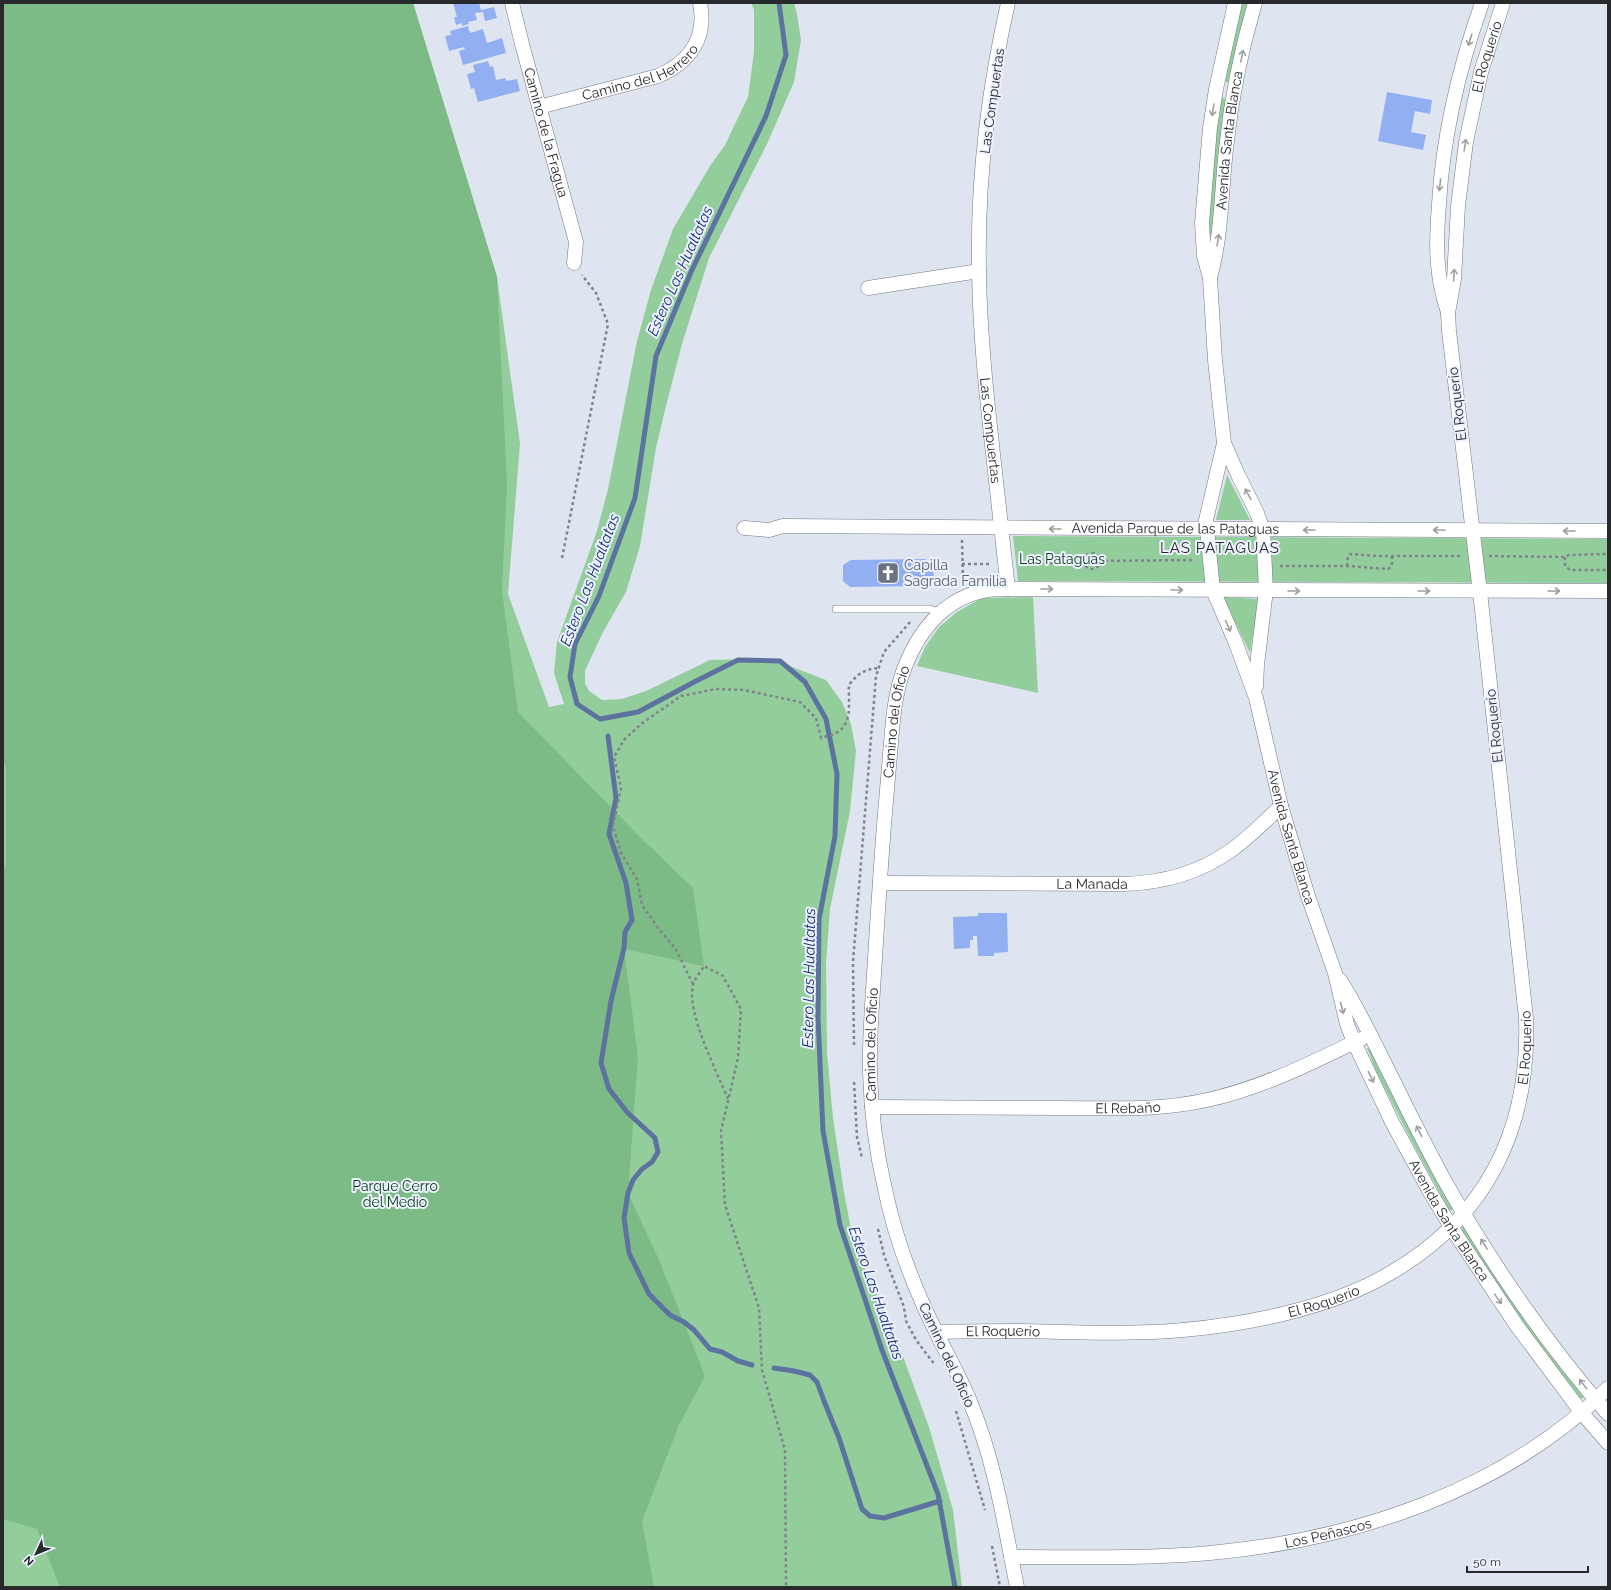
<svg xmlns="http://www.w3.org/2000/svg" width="1611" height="1590" viewBox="0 0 1611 1590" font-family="Raleway,sans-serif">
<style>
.green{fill:#94cd9c}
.forest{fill:#7cbb86}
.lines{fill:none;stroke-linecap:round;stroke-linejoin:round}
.stream{stroke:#5c729f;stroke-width:5}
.building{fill:#91aff1}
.lane-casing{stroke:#737882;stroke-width:8}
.street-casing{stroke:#737882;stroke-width:15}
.path{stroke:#7f838a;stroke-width:2.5;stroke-dasharray:3 3;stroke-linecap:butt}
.lane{stroke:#fff;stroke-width:7}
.street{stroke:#fff;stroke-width:14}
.oneway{stroke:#9e9fa0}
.labels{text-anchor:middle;stroke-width:4;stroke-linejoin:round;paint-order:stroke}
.street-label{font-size:14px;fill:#27292d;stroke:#edf2fe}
.park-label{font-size:14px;fill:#0a3a17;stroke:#edf2fe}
.worship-label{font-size:14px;fill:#5b616d;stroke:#edf2fe;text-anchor:start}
.water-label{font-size:15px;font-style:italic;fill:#112c76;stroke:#edf2fe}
.neighbourhood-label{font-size:15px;letter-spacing:1px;fill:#27292d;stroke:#edf2fe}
</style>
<rect width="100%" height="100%" fill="#dfe5f0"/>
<path class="green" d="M3,3h410l84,274 23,167 -12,150 41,113 15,-3 -10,-31 3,-31 40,-111 11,-42 29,-148 14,-51 22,-61 37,-63 15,-21 23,-48 6,-45v-42l-3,-7h43l3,11 4,26 -7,42 -27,62 -58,114 -27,86 -17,66 -9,38 -16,98 -14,46 -24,42 -17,37v12l4,8 13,9 20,-1 24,-8 64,-31 37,-1 35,4 44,17 16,22 9,22 5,27 -6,60 -20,98 -4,54 1,89 6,66 11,74 10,53 40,87 35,95 24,83 9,77h-959z
M1242,3h5l-19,80 -3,-2v-2z
M1222,97l4,3 -10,83 -4,51 -2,2h-1c-3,-45 5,-92 12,-137z
M1227,475l23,45h-34z
M1013,536l595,3v44l-590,-2z
M1033,597l5,96 -121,-27 8,-19 14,-20 18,-15 25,-14z
M1223,597l36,2 -9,54z
M1367,1048l3,1 42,83 42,76 -1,2h-4l-39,-72 -34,-67z
M1462,1227h3l118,168 1,3h-4l-64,-86 -54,-81z"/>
<path class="forest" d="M3,3h410l84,274 10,207 -5,107 16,121 123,126 52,50 11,78 -80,-17 14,108 -10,136 32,69 45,114 -26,49 -37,96 12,66h-594l-23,-58 -34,-10v-649l3,-4v-99l-3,-7z"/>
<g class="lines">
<path class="stream" d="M779,3l7,52 -20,61 -75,156 -35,84 -21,142 -36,98 -24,48 -5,33 7,27 23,15 38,-7 60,-32 40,-20 42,1 25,21 21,37 11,55 -2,62 -16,83 -1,99 5,113 17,94 42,125 56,144 17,93
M608,736l8,62 -7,36 17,49 6,37 -7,12 -1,16 -13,53 -10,62 8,26 18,23 28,26 3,14 -6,10 -10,7 -9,11 -5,13 -4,25 5,35 20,41 21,21 14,7 10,8 16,19 12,3 16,9 14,4
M774,1368l20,3 16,4 7,7 7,19 15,37 23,71 8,7 14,2 56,-17"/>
</g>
<path class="building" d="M453,3h26l2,7 13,-3 3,11 -12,3 -2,-9 -8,1 2,7 -9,2 1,2 -7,2v-3l-6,2 -2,-8h3z
M468,26l2,7 13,-4 4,14 15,-5 4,15 -43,12 -4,-14 6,-2 -1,-2 -15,4 -4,-15 6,-1 -1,-4z
M488,61l2,6 3,-1 3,14 9,-2 1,3 11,-2 3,12 -42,11 -4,-14 -3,1 -4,-15 8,-2 -2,-7z
M1387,92l45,8 -2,14 -15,-3 -4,21 15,3 -3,15 -45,-9z
M926,559l1,7h6l1,15h-8v5l-76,1 -7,-6v-16l8,-5z
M978,913h29l1,39 -14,1v3h-16l-1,-20h-4v4h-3v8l-16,1 -1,-32 25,-1z"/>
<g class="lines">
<g class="lane-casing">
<path id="lane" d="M836,609h94l11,4"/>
</g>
<g class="street-casing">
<g id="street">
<path id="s1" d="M512,3l10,41 54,198 -2,21"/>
<path id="s2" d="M1008,3c-20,88 -31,180 -29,270 1,64 8,127 15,190 5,42 9,84 14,126"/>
<path d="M1235,3l-19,86 -6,39 -8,95 2,33 6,22 5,82 9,83 15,34 18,36 6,17 3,60 -9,75 -1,22"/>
<path id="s3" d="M539,107l119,-31c32,-14 49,-38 42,-73"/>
<path id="s4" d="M1210,278c12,-44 11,-84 16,-129 5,-49 15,-99 29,-146"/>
<path d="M868,288l111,-17"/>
<path d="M1448,312c-13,-37 -12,-70 -9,-108 4,-70 20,-136 43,-201"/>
<path id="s5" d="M1224,443l-18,77 7,70 22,51 21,57 25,108 27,90 27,77 12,51 7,18 38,80 38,70 21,35 66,99 65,87 26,30"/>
<path id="s6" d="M744,528l25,2 14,-4 825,5"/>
<path id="s7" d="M880,883l243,1c38,-1 76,-11 107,-33 19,-13 35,-30 51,-45"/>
<path d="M1340,980c21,33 37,69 55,104 15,31 31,62 47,92 46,82 104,167 166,238"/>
<path id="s8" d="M872,1107c62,0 125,1 187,1 50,0 99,3 148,-8 55,-12 104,-37 154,-61"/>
<path id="s9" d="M936,1332c28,-1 57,-1 85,-1 54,1 108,4 162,-1 66,-6 147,-22 204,-55 99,-56 143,-145 139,-257l-45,-417 -32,-270 -1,-18 6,-34 4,-73 8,-64 15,-70 22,-69"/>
<path id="s10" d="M1011,1557c66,0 133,2 199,-4 144,-13 294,-62 398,-165"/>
<path id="s11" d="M1017,1587c-13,-65 -22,-126 -48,-188 -14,-33 -33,-64 -47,-97 -16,-36 -29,-74 -37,-113 -9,-38 -14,-78 -15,-117 -1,-38 3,-76 5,-114 3,-48 6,-97 10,-145 2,-23 4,-47 6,-70 2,-25 4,-50 13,-74 16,-42 45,-76 92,-80l612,2"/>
</g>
</g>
<path class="path" d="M962,540l1,43
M1084 561a8 8 0 1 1 16 0a8 8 0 1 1-16 0Z
M1489,556l76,1 4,-2 39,-1
M1565,557v9l5,4h38
M562,558l46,-234 -12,-31 -14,-18
M1099,561l96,-1
M962,564h29
M1020,564l64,-2
M1280,566h67l41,3 4,-3v-10
M1347,566l1,-10 2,-2 28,2h84
M693,984l-18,-36 -17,-20 -16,-23 -5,-26 -16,-26 -8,-27 8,-38 -7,-31 10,-17 17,-16 40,-28 35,-7 28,1 56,12 16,16 5,20c5,-2 14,-3 18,-7 14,-10 9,-32 10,-46 8,-11 16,-16 30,-17
M854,1045l-1,-83 23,-286 8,-24 27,-31
M854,1082l3,55 5,21
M728,1099c-11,-27 -42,-87 -35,-114 1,-6 8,-13 11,-19l19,10 18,33 -3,49 -17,73 4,74 34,103 3,62 23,80 1,137
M878,1229l6,26 20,52 2,14 10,19 19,25
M956,1411l29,99
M992,1546l8,41"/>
<use href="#lane" class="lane"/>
<use href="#street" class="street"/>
</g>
<defs><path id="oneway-shaft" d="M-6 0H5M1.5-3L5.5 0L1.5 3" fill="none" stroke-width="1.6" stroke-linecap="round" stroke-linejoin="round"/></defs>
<g class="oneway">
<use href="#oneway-shaft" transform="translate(1470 40) rotate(107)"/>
<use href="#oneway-shaft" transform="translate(1242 56) rotate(-78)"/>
<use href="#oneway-shaft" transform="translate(1213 110) rotate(99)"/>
<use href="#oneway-shaft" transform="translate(1465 145) rotate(-81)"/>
<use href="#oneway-shaft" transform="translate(1440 185) rotate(96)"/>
<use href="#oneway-shaft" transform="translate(1218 240) rotate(-81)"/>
<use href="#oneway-shaft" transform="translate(1454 275) rotate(-87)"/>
<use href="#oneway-shaft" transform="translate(1248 494) rotate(-118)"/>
<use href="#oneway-shaft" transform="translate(1055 529) rotate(-180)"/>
<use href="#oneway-shaft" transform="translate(1309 530) rotate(-180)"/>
<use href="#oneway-shaft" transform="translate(1439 530) rotate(-180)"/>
<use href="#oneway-shaft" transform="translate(1569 531) rotate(-180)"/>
<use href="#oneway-shaft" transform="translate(1047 589)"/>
<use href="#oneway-shaft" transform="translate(1177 590)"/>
<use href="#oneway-shaft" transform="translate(1294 591)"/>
<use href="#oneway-shaft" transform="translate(1424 591)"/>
<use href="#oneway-shaft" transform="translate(1554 591)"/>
<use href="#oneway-shaft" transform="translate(1228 626) rotate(65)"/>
<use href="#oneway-shaft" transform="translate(1342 1008) rotate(75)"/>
<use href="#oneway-shaft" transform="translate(1371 1077) rotate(64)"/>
<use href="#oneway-shaft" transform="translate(1419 1131) rotate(-117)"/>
<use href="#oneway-shaft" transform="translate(1484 1244) rotate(-122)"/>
<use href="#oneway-shaft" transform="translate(1498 1299) rotate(55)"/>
<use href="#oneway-shaft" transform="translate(1583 1384) rotate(-128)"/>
</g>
<defs>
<g id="church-square" transform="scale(1.15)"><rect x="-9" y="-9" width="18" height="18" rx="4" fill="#6b7280" stroke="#edf2fe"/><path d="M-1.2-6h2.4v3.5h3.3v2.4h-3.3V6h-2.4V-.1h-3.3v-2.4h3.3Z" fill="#fff"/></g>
</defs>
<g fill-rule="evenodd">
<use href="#church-square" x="888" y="573"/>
</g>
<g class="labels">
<g class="street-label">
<text dy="5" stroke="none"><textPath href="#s9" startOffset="1738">El Roquerío</textPath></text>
<text dy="5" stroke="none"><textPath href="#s3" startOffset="108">Camino del Herrero</textPath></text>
<text transform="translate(992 101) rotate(-82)" y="5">Las Compuertas</text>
<text dy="5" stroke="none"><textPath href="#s1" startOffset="134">Camino de la Fragua</textPath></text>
<text dy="5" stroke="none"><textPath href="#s4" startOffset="139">Avenida Santa Blanca</textPath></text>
<text transform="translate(1457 404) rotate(-97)" y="5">El Roquerío</text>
<text dy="5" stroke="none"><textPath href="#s2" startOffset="430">Las Compuertas</textPath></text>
<text dy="5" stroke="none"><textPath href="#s6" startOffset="432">Avenida Parque de las Pataguas</textPath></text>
<text dy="5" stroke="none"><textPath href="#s11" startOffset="891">Camino del Oficio</textPath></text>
<text transform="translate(1494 726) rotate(-96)" y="5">El Roquerío</text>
<text dy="5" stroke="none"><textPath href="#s5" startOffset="409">Avenida Santa Blanca</textPath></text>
<text dy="5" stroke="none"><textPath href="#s7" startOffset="212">La Manada</textPath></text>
<text dy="5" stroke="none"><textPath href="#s11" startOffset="567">Camino del Oficio</textPath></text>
<text dy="5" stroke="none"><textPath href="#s9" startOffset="739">El Roquerío</textPath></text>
<text dy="5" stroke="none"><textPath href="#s8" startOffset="256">El Rebaño</textPath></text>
<text dy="5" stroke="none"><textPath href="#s5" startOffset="826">Avenida Santa Blanca</textPath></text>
<text dy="5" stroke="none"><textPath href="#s9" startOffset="391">El Roquerío</textPath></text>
<text dy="5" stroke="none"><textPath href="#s9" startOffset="67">El Roquerío</textPath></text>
<text transform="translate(947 1355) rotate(65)" y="5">Camino del Oficio</text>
<text dy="5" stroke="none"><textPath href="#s10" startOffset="319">Los Peñascos</textPath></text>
</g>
<g class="park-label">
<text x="1062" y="564">Las Pataguas</text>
<text x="395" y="1191">Parque Cerro<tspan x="395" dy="16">del Medio</tspan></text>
</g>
<g class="worship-label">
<text x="904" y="570">Capilla<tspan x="904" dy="16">Sagrada Familia</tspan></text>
</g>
<g class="water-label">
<text transform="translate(680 271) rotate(-66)" y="5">Estero Las Hualtatas</text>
<text transform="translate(590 580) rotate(-69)" y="5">Estero Las Hualtatas</text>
<text transform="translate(809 978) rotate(-89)" y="5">Estero Las Hualtatas</text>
<text transform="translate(876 1293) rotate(71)" y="5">Estero Las Hualtatas</text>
</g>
<g class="neighbourhood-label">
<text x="1220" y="553">LAS PATAGUAS</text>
</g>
</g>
<rect width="1611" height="1590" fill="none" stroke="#27292d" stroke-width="8"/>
<g transform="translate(36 1554) rotate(226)" stroke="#edf2fe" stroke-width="3" paint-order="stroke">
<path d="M0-3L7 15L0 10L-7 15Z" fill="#27292d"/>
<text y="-6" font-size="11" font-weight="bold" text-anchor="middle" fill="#27292d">N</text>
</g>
<path d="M1467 1566v6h121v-6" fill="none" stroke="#27292d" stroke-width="2"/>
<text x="1473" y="1566" font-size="12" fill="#27292d" stroke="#edf2fe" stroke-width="3" paint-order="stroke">50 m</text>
</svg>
